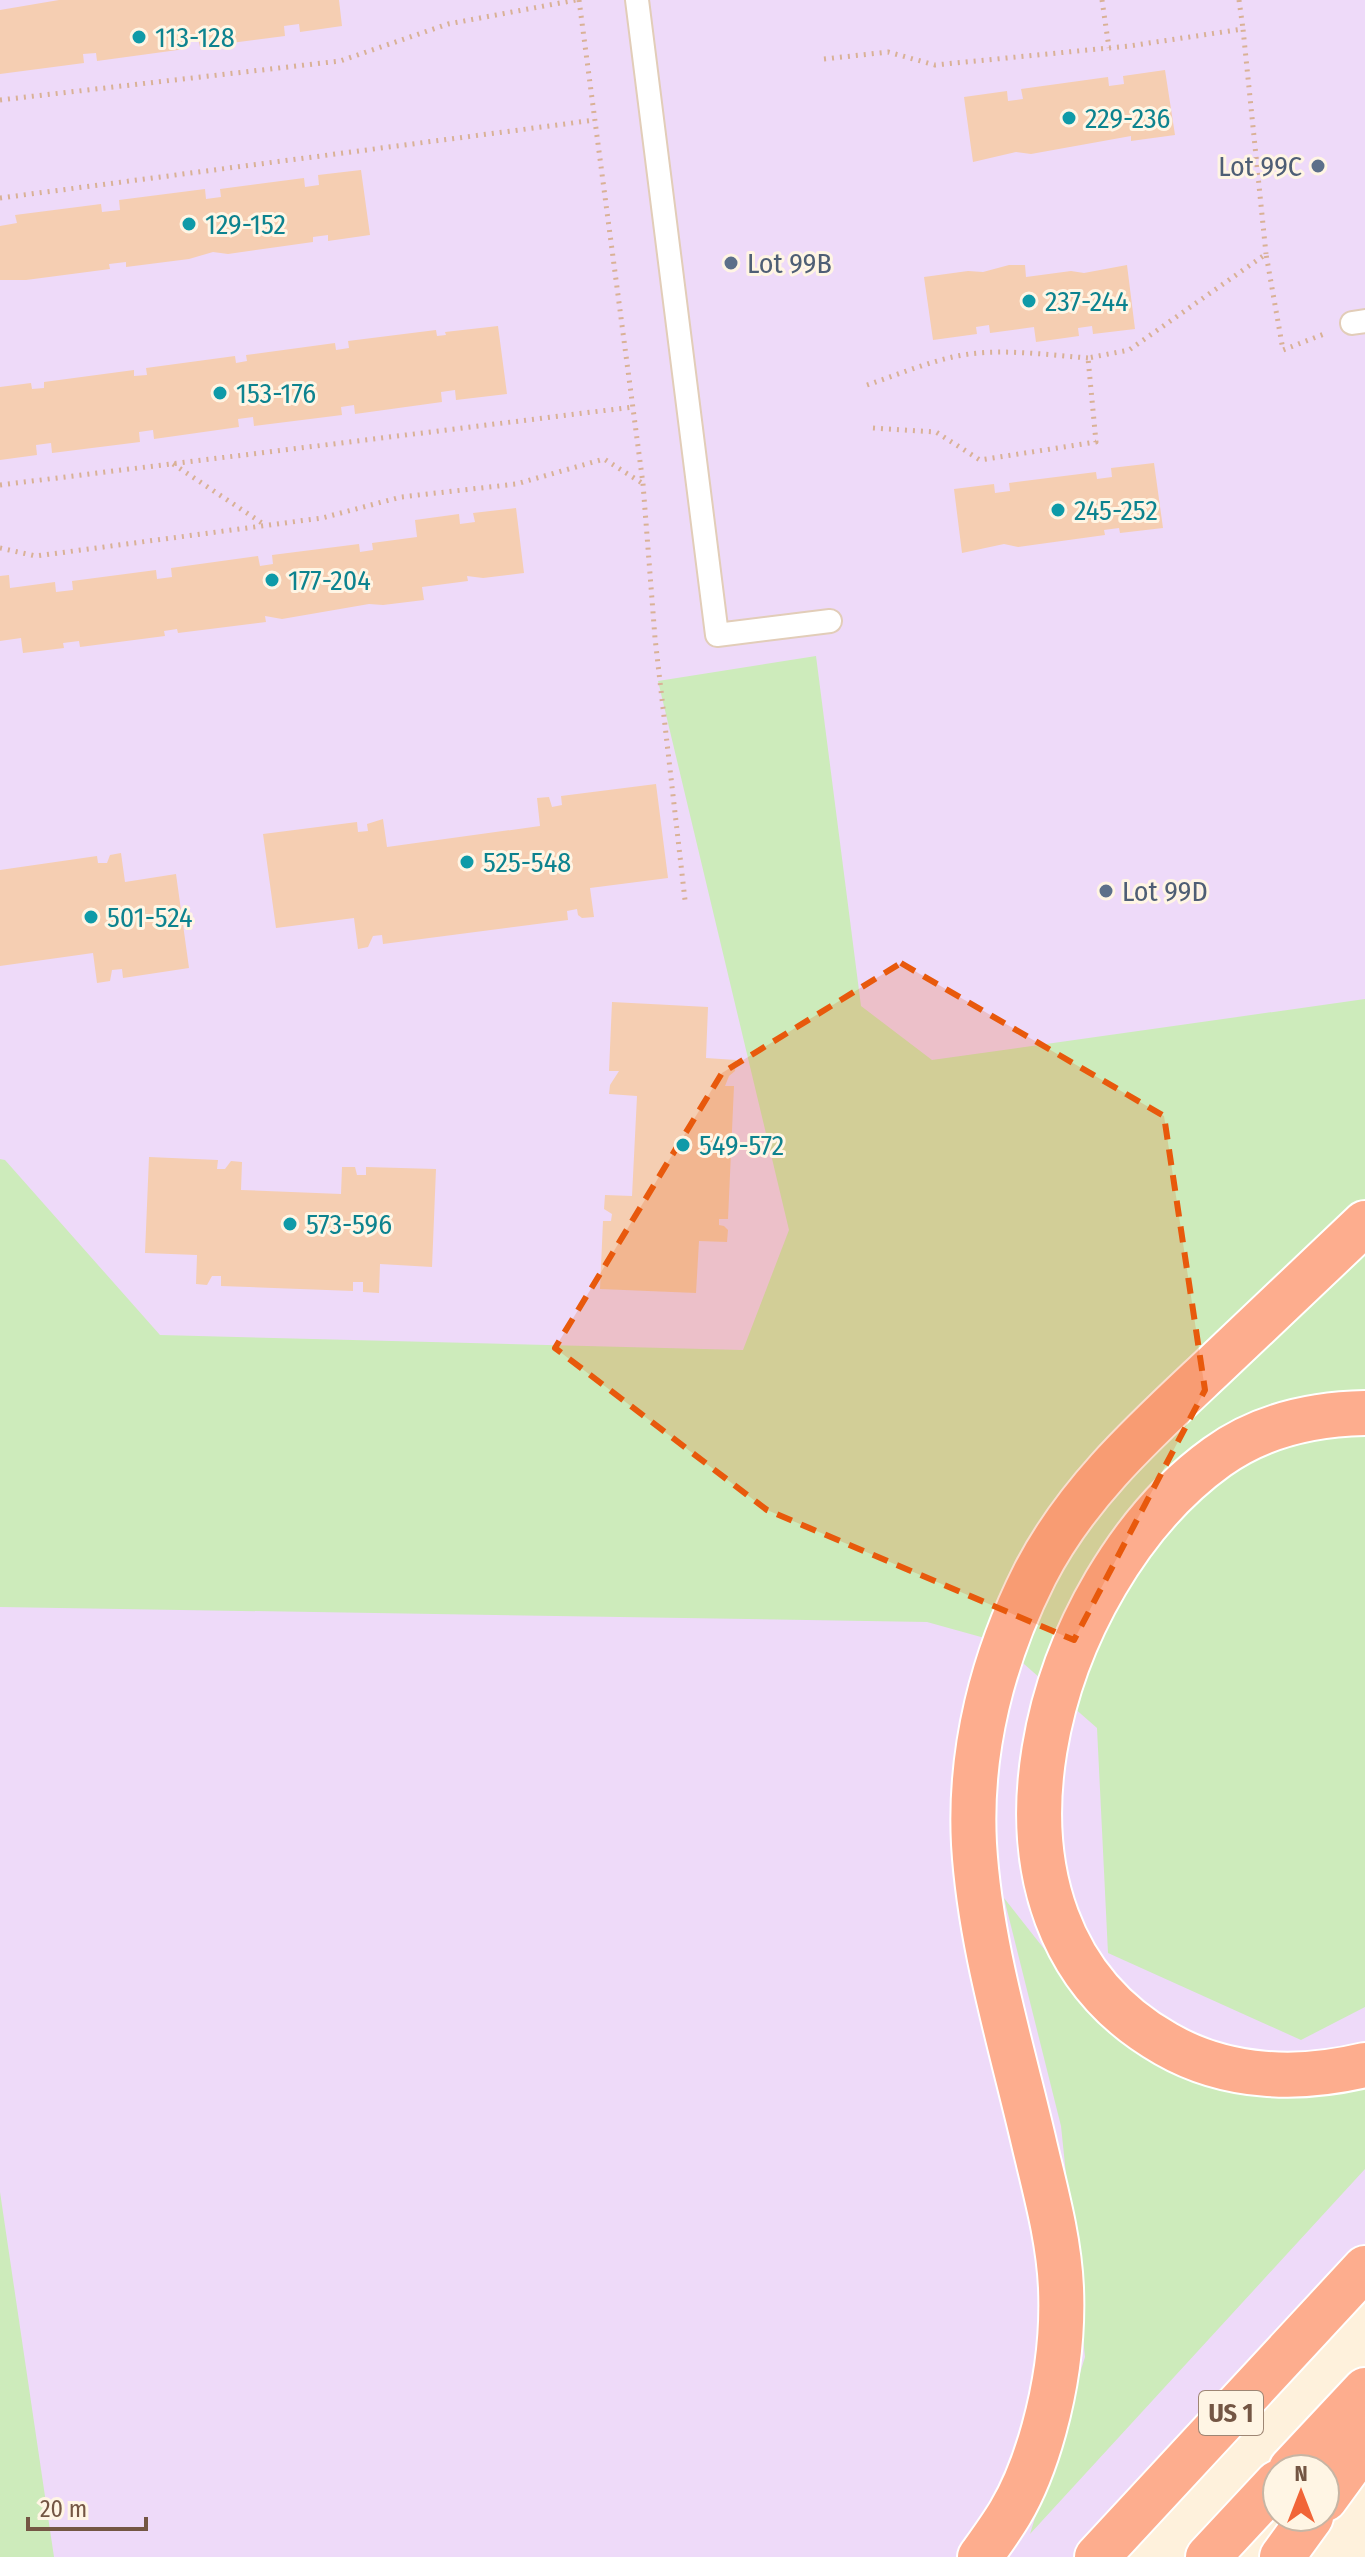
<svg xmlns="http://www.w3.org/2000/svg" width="1365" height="2557" viewBox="0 0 1365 2557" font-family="'Fira Sans Condensed',sans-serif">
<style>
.education{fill:#eedaf9}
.green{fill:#cdebbb}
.building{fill:#f5ceb2}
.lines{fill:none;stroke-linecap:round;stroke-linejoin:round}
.lane-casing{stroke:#e2cdb8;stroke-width:26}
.highway-casing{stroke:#fff;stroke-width:48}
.path{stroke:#d9b196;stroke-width:5;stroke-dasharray:2 6;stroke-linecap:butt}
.lane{stroke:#fff;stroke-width:22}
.highway{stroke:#fdad8e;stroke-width:44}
.marked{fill:#e8590c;fill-opacity:0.2;stroke:#e8590c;stroke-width:6;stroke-dasharray:16 10;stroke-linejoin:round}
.culture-dot{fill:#0f9aa8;stroke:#fff5e4;stroke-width:3}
.service-dot{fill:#5c6f8a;stroke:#fff5e4;stroke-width:3}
.labels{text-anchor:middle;stroke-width:6;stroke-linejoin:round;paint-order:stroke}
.shield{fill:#fff5e4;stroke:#9e8674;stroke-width:2}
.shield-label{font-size:26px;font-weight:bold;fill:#745644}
.culture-label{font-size:28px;fill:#0d838f;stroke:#fff5e4;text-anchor:start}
.service-label{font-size:28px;fill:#4e5e75;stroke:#fff5e4;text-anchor:start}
</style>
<rect width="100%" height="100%" fill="#fef1dc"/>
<path class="education" d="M0,0h1365v2268l-268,289h-1097z"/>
<path class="green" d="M816,656l45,350 71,54 433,-61v1008l-64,33 -193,-87 -11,-225 -98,-86 -72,-20 -927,-15v-448l5,1 155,175 583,15 46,-120 -131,-549z
M1004,1898l104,132 95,55h162v84l-335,365 55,-177 -24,-231z
M0,2192l54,365h-54z"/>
<path class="building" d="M59,0h280l3,26 -42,6 -1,-8 -15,2 1,10 -85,11 -2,-9 -14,2 1,9 -88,12 -1,-8 -13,1 1,9 -84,11v-64z
M1165,70l10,65 -44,6v-5l-100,18 -15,-2 -43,10 -9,-65 43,-6 1,10 15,-2 -2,-10 87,-12 1,9 15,-2 -1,-8z
M361,170l9,65 -42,6v-6l-15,2v5l-85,12 -15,-2 -24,7 -63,8v-5l-17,2 1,5 -84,11h-26v-54l17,-3 -2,-8 86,-11 1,8 18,-2 -1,-10 86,-11 1,10 15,-2 -1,-8 84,-11 1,9 14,-2 -1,-10z
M1009,265h16l1,12 45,-6 13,2 43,-8 8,64 -42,5 -1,-8 -14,2 1,8 -43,6 -2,-15 -44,6 -1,-8 -13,2 1,7 -44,6 -9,-63 44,-6 15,1z
M498,326l9,68 -51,6 -1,-10 -14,2 1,10 -87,12 -1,-9 -13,2 1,8 -88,11 -1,-9 -15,2 1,8 -85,12 -1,-9 -14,2 1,10 -88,11 -1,-10 -15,2 1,10 -37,5v-73l31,-4 1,6 12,-1v-6l90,-12v6l13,-1 -1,-7 89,-12 1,7 11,-2 -1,-6 89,-12 1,7 13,-2 -1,-7 88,-11 1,6 9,-1 -1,-3z
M1154,463l9,65 -43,5 -1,-5 -15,2 1,5 -87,12 -14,-3 -42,9 -8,-64 40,-5 1,9 15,-2 -1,-8 87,-11 1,7 15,-2 -1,-9z
M516,508l8,65 -41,5 -16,-2 1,5 -46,6 2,13 -41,5 -14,-1 -87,15 -17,-3 1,6 -88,11 -1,-4 -13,2 1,5 -85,11 -1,-6 -16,2 1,5 -41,5 -2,-15 -21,3v-65l9,-1 1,13 45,-6 1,10 17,-2 -1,-9 84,-11 1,9 15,-2 -1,-9 87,-12 2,10 13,-2 -1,-9 87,-11 1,8 13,-2 -1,-7 45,-6 -2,-17 44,-6 1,10 15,-2 -2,-9z
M656,784l12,94 -78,10 4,29 -12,1 -4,-3 -1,-6 -10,2 1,9 -185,24 -1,-9 -9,1 -5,11 -10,2 -4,-31 -78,10 -13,-94 94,-12 1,10 10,-1 -1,-7 16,-5 4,28 153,-21 -3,-28 12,-1 3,10 10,-2 -1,-9z
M121,853l4,29 51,-8 13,94 -66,10 -1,-9 -10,1 -2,11 -13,2 -4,-30 -93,13v-96l97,-14 1,7h9l3,-8z
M612,1002l96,5 -2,51 30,2 -1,11 -6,5 -4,10h9l-6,133h-9v6l5,1 4,4 -1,12 -28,-1 -3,52 -96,-4 3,-68h8l1,-7 -8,-5 1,-14 27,1 5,-100 -28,-2 1,-9 9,-14h-10z
M149,1157l69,3 -1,9h8l6,-8 11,1 -1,28 100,4 1,-27h13l2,8h9v-8l70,2 -4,98 -52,-3 -1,29 -16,-1v-10h-10v9l-132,-5v-10h-9l-5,9 -11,-1 1,-29 -52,-2z"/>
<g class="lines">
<g class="lane-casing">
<path id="lane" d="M637,0l80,635 113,-14
M1352,323l13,-2"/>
</g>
<g class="highway-casing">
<path id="highway" d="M1365,1413c-52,1 -105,13 -148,44 -171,123 -272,462 -51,587 61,35 133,37 199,21
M1291,2469l74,-79
M1325,2499l40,-55
M980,2557c10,-14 21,-29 30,-44 15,-25 26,-55 34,-84 13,-47 19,-92 17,-141 -2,-48 -15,-95 -26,-141 -23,-100 -55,-201 -61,-303 -5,-94 19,-187 61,-270 42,-82 110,-143 176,-205 51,-49 103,-97 154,-146
M1097,2557l268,-289
M1208,2557l69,-74
M1282,2557l29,-40"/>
</g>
<path class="path" d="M579,0l64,484 12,154 30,262
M1102,0l7,48
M1239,0l4,29
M824,59l64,-7 47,13 194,-19 114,-17 23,225
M0,100l340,-39 108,-37 128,-24
M0,198l595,-78
M867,385c33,-11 67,-26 102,-31 38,-5 80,1 119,4
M873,428l63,4 44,28 116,-18 -8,-84 41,-8 137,-96 17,96 41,-16
M173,464l92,61
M0,485l633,-78
M0,548l36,8 286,-38 79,-21 115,-13 88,-25 38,24"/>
<use href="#lane" class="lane"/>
<use href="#highway" class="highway"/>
</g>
<path class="marked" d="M901,963l263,153 41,274 -131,250 -307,-130 -212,-162 167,-275z"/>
<g class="culture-dot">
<circle cx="139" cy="37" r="8"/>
<circle cx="1069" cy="118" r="8"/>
<circle cx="189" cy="224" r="8"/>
<circle cx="1029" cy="301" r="8"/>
<circle cx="220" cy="393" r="8"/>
<circle cx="1058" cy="510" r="8"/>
<circle cx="272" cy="580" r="8"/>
<circle cx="467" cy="862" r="8"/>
<circle cx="91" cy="917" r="8"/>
<circle cx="683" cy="1145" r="8"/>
<circle cx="290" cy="1224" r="8"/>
</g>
<g class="service-dot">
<circle cx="1318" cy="166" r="8"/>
<circle cx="731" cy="263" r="8"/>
<circle cx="1106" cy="891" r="8"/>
</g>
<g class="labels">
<rect class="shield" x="1199" y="2391" width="64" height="44" rx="6"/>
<g class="shield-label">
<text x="1231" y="2422">US 1</text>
</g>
<g class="culture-label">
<text x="155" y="47">113-128</text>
<text x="1085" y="128">229-236</text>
<text x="205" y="234">129-152</text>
<text x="1045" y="311">237-244</text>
<text x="236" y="403">153-176</text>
<text x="1074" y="520">245-252</text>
<text x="288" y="590">177-204</text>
<text x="483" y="872">525-548</text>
<text x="107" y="927">501-524</text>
<text x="699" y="1155">549-572</text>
<text x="306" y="1234">573-596</text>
</g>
<g class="service-label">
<text x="1302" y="176" text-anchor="end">Lot 99C</text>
<text x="747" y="273">Lot 99B</text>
<text x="1122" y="901">Lot 99D</text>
</g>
</g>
<g transform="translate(1301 2493)"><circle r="38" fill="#fff5e4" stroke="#c7b5a4" stroke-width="2"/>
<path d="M0-6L14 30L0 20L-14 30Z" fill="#f16538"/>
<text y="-12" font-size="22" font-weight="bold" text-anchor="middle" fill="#745644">N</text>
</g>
<path d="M28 2517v12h118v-12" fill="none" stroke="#745644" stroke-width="4"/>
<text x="40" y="2517" font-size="24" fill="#745644" stroke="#fff5e4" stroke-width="6" paint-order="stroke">20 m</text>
</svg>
